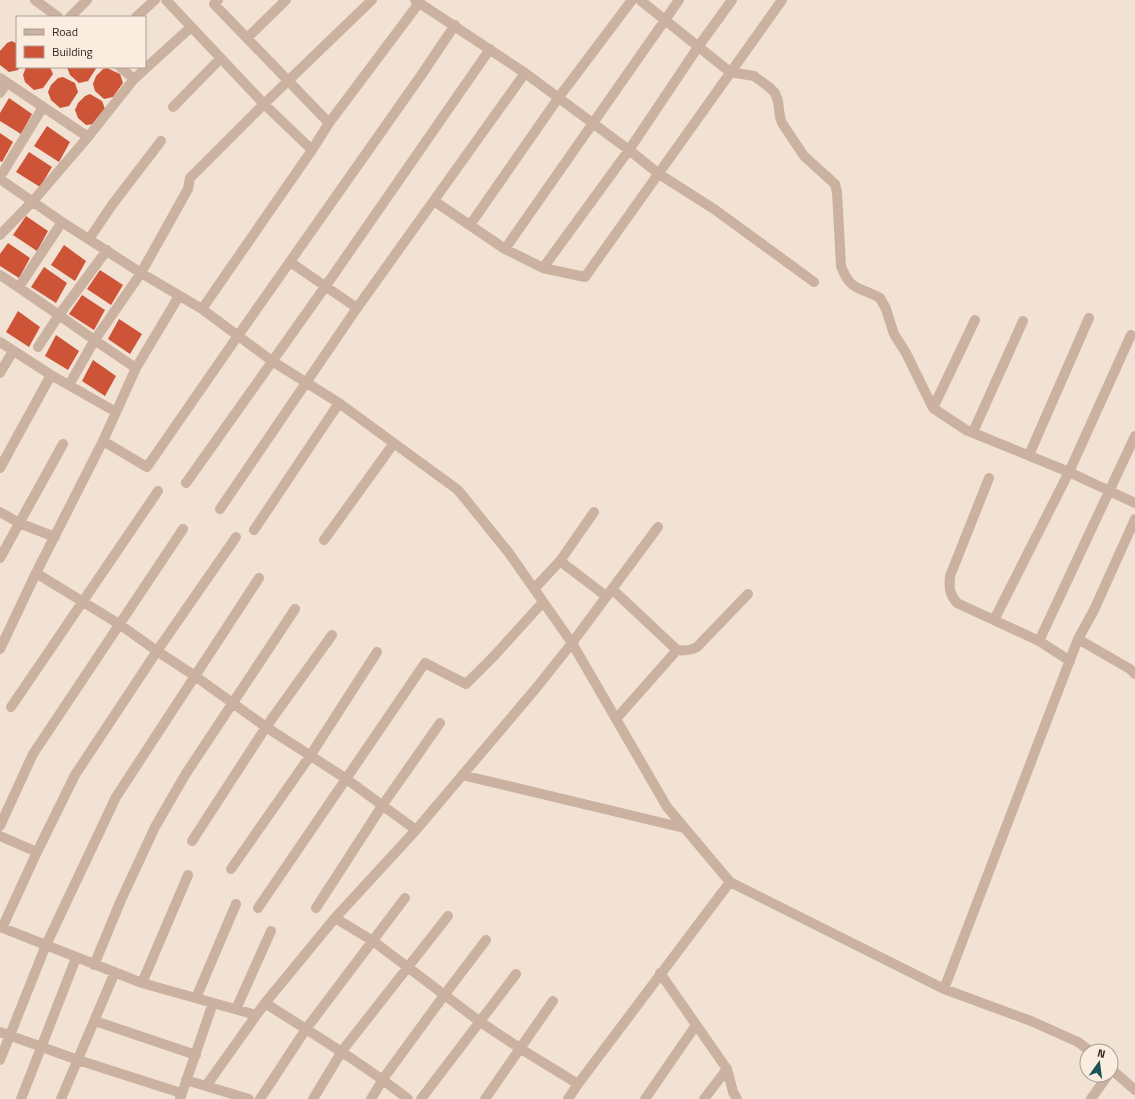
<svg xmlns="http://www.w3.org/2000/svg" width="1135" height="1099" viewBox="0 0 1135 1099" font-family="'Titillium Web',sans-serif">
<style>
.building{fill:#cd5437}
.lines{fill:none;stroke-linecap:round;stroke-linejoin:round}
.minor{stroke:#cab1a0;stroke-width:10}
</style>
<rect width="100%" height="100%" fill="#f2e2d4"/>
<path class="building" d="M12,41l5,3v23h3l-2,3 -9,2 -9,-7v-14l7,-8z
M26,67h24l3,7 -10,14 -9,2 -9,-8 -2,-7z
M67,67h30l-9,14 -9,2 -9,-8z
M107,68l13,6 3,9 -10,14 -9,2 -9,-8 -2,-7 3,-8 7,-7z
M63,77l12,6 3,9 -9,14 -9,2 -9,-8 -3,-8 3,-7 7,-7z
M90,94l12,7 3,8 -10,15 -9,1 -8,-7 -3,-8 3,-7 7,-7z
M9,98l23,16 -11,20 -21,-13v-8z
M47,126l23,16 -11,20 -25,-16z
M0,133l13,9 -11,20 -2,-1z
M29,152l23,15 -12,20 -24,-15z
M26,216l22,15 -11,20 -24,-16z
M8,243l22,15 -11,20 -19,-12v-12z
M64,245l22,16 -11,20 -24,-16z
M44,267l23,16 -11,20 -25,-16z
M100,270l23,15 -12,20 -24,-16z
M82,295l23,15 -11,20 -25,-16z
M18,311l22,16 -11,20 -23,-15z
M119,319l23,15 -12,20 -22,-15z
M56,335l23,16 -11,19 -23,-14z
M93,360l23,16 -11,20 -23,-15z"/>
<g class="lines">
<path class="minor" d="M35,0l23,17
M166,0l98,104 48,46
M218,0l-4,4 115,119
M415,0l110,73 104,77 30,24 55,35 100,73
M640,0l90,72 24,4 15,11 6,6 3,8 2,16 2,6 22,33 31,28 2,8 4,74c9,25 19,21 39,32l6,11 8,25 12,19 27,55 33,22 103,42 66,31
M70,17l17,-17
M136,17l19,-17
M247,38l39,-38
M0,78l88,59 -55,64 -33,34
M134,79l57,-52
M0,93l7,-10
M173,107l48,-49
M88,137l46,-58 -14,-12
M0,177l43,-70
M0,179l62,43 79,51 61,36 70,52 67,42 119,87 51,63 63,90 95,164 63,75 214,107 87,32 47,21 12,9
M434,201l71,48 38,19 42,9 197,-277
M470,225l89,-128 73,-97
M89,239l23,-34 49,-64
M505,249l174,-249
M290,262l67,46
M543,268l86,-118 69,-103 34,-47
M0,275c46,30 90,63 136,93
M19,287l43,-65
M202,309l110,-159 17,-27 90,-120
M0,342l51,33 65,37
M38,347l21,-32 48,-65
M0,373l13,-22
M69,385l25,-44 47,-68 47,-84 2,-11 74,-74 108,-104
M933,408l42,-88
M973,432l50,-111
M103,441l44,26 90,-130 185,-263 33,-49
M1029,455l60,-137
M0,468l51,-93
M989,478l-39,98c-1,11 -1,18 7,27l82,38 31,20
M186,483l139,-196 165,-238
M220,509l137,-201 168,-235
M0,512l19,11 36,14
M254,530l85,-127
M324,540l70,-97
M0,558l63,-114
M560,561l34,-49
M36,573l83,51 38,27 38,25 71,51 79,51 71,52
M534,589l26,-28 46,35
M612,589l65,61c7,1 13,1 20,-3l51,-53
M994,620l75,-148 62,-137
M1078,639l52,30 5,5
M1039,641l96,-205
M0,649l36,-76 67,-132 33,-73 43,-72
M11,707l147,-216
M616,719l61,-69
M462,775l222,53
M0,826l33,-72 150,-225
M0,836l37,16
M192,841l74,-114 66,-92
M231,869l79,-113 67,-104
M258,908l167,-245 41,21 28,-28 49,-54
M316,908l66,-102 58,-83
M335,918l38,23 106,80 42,28 57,35
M0,927l142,56 114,32
M2,928l35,-76 38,-77 82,-124 79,-114
M94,965l27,-65 34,-73 30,-52 110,-166
M660,973l67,96 6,23 4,7
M142,983l46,-108
M944,989l134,-350 16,-29 41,-91
M196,998l40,-94
M265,1003c48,31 97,60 143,96
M236,1009l35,-78
M95,1021l101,34
M0,1032l78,28 103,33
M0,1060l46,-115 70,-148 143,-219
M1111,1069l24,21
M186,1080l63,19
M206,1086l59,-83 70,-85 81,-88 121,-143 35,-44 86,-116
M21,1099l55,-141
M61,1099l54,-127
M180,1099l33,-96
M260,1099l46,-70 99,-131
M313,1099l29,-48 106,-135
M371,1099l12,-20 62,-85 41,-54
M421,1099l95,-125
M485,1099l68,-98
M568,1099l10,-15 152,-202
M645,1099l51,-74
M704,1099l23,-30
M1091,1099l17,-24"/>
</g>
<rect x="16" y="16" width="130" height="52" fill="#faede0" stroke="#aa9e95"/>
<rect x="24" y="29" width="20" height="6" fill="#cab1a0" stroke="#aa9e95"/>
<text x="52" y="36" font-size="12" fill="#332824">Road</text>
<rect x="24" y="46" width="20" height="12" fill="#cd5437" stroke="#aa9e95"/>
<text x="52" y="56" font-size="12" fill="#332824">Building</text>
<g transform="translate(1099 1063) rotate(14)"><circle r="19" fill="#faede0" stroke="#aa9e95"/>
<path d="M0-3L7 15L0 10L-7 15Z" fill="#185556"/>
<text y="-6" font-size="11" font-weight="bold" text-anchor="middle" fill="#332824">N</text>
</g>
</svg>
